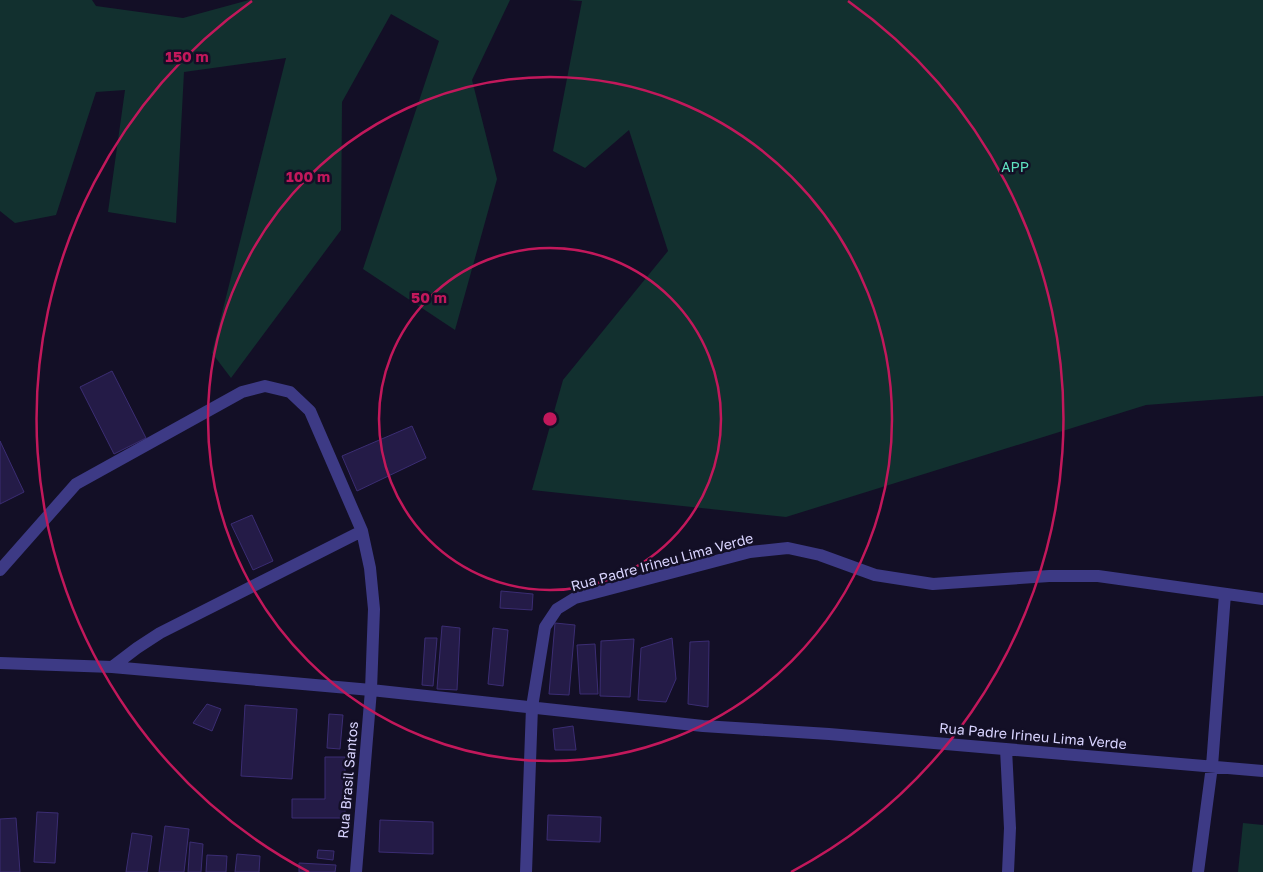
<svg xmlns="http://www.w3.org/2000/svg" width="1263" height="872" viewBox="0 0 1263 872" font-family="'Golos Text',sans-serif">
<style>
.green{fill:#12302f}
.building{fill:#241b47;stroke:#3b2d73}
.lines{fill:none;stroke-linecap:round;stroke-linejoin:round}
.street{stroke:#3d3a85;stroke-width:12}
.ring{fill:none;stroke:#c2185b;stroke-width:2.5}
.labels{text-anchor:middle;stroke-width:5;stroke-linejoin:round;paint-order:stroke}
.park-label{font-size:14px;fill:#5fe0c0;stroke:#130f26}
.street-label{font-size:14px;fill:#d9d4ff;stroke:#130f26}
.centre{fill:#c2185b;stroke:#130f26;stroke-width:2.5}
.ring-label{font-size:15px;text-anchor:middle;font-weight:bold;fill:#c2185b;stroke:#130f26;stroke-width:5;stroke-linejoin:round;paint-order:stroke}
</style>
<rect width="100%" height="100%" fill="#130f26"/>
<path class="green" d="M0,0h92l4,6 87,12 66,-18h261l-38,80 25,99 -42,151 -92,-61 76,-228 -48,-27 -49,88 -1,128 -110,148 -19,-25 74,-295 -102,14 -8,151 -68,-11 17,-122 -29,2 -40,123 -41,8 -15,-12z
M568,0h695v396l-117,9 -360,112 -254,-27 31,-110 105,-129 -39,-121 -44,38 -32,-17 29,-150z
M1243,823l20,2v47h-25z"/>
<path class="building" d="M112,371l34,67 -32,16 -34,-67z
M412,426l14,32 -69,33 -15,-35z
M0,441l24,51 -24,12z
M252,515l21,46 -20,9 -22,-46z
M501,591l32,3 -1,16 -32,-2z
M555,623l20,2 -6,70 -20,-1z
M442,626l18,2 -3,62 -20,-1z
M493,628l15,2 -5,56 -15,-2z
M425,638h12l-4,48 -11,-1z
M672,638l4,41 -10,23 -28,-2 3,-52z
M634,639l-4,58 -30,-1 1,-55z
M709,641l-1,66 -20,-3 2,-62z
M595,644l3,50h-18l-3,-49z
M207,704l14,5 -9,22 -19,-8z
M245,705l52,4 -5,70 -51,-3z
M329,714l14,1 -3,34 -13,-1z
M573,726l3,24h-21l-2,-21z
M325,757h20v61h-53v-19h33z
M37,812l21,1 -3,50 -21,-1z
M548,815l53,2 -1,25 -53,-2z
M16,818l4,54h-20v-53z
M380,820l53,2v32l-54,-2z
M165,826l24,3 -5,43h-25z
M132,833l20,3 -5,36h-21z
M190,842l13,2 -2,28h-13z
M318,850l16,1 -1,9 -16,-2z
M237,854l23,2 -1,16h-24z
M207,855l20,1 -1,16h-20z
M299,863l37,2 -1,7h-36z"/>
<g class="lines">
<path class="street" d="M0,570l76,-86 166,-92 23,-6 25,6 20,19 52,120 8,37 4,41 -3,81 -15,182
M0,663l112,4 259,23 332,36 126,8 434,37
M112,667l25,-19 23,-15 202,-102
M1006,749l4,79 -2,44
M526,872l6,-165 13,-80 12,-18 18,-11 175,-46 38,-4 32,7 55,20 58,9 116,-8h49l165,23
M1198,872l14,-106 13,-172"/>
</g>
<g class="ring">
<circle cx="550" cy="419" r="171"/>
<circle cx="550" cy="419" r="342"/>
<path d="M309 872A513 513 0 0 1 252 1M848 1A513 513 0 0 1 791 872"/>
</g>
<g class="labels">
<g class="park-label">
<text x="1015" y="172">APP</text>
</g>
<g class="street-label">
<text transform="translate(662 562) rotate(-15)" y="5">Rua Padre Irineu Lima Verde</text>
<text transform="translate(1033 736) rotate(5)" y="5">Rua Padre Irineu Lima Verde</text>
<text transform="translate(348 780) rotate(-85)" y="5">Rua Brasil Santos</text>
</g>
</g>
<circle cx="550" cy="419" r="8" class="centre"/>
<g class="ring-label">
<text x="187" y="62">150 m</text>
<text x="308" y="182">100 m</text>
<text x="429" y="303">50 m</text>
</g>
</svg>
